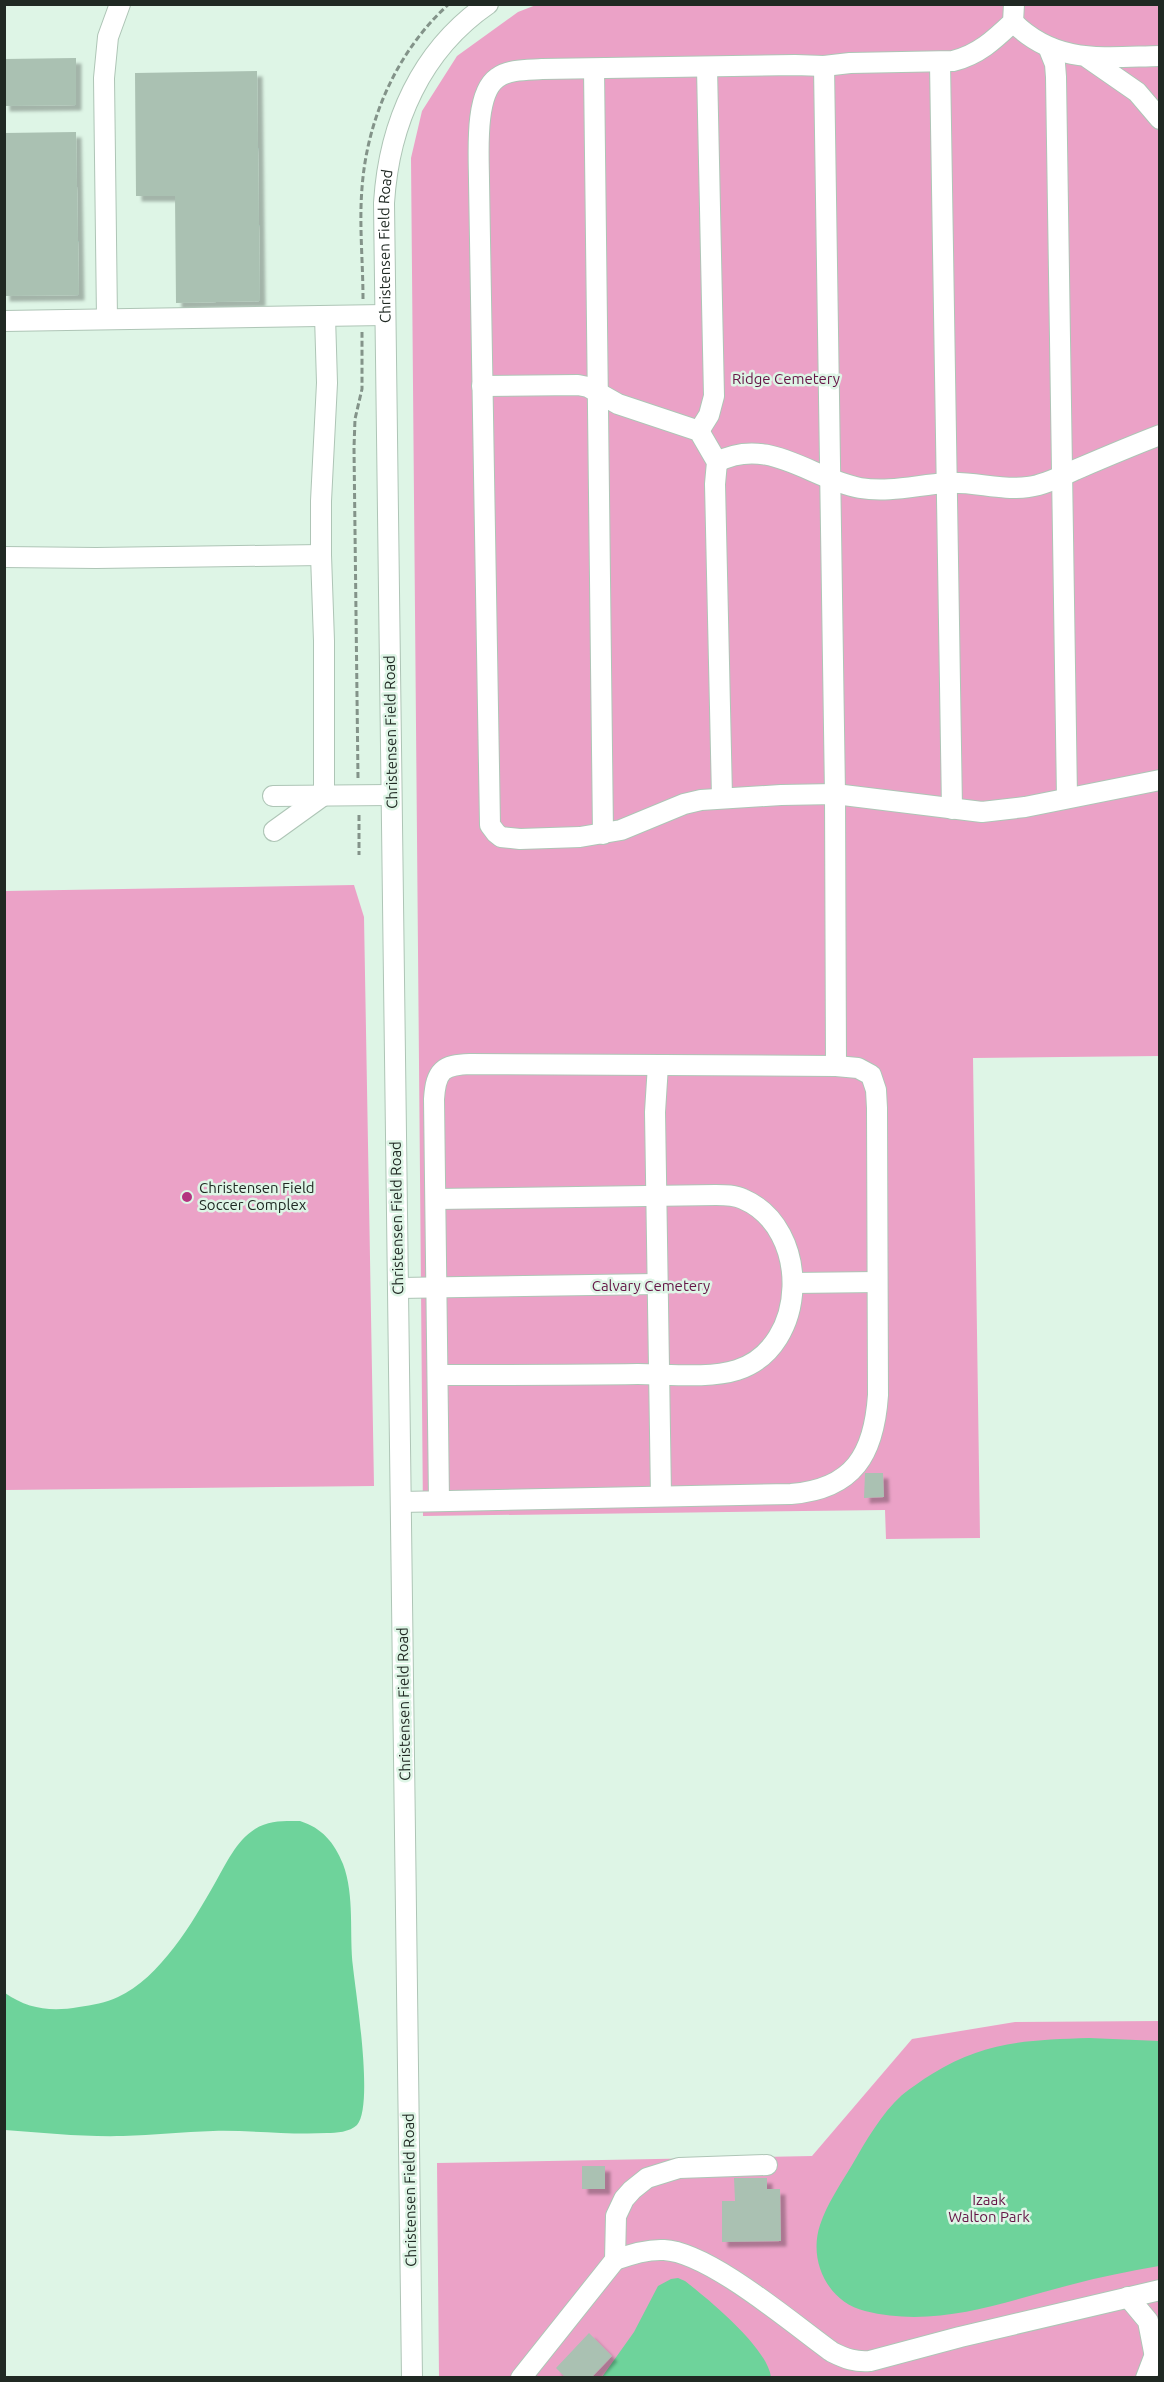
<svg xmlns="http://www.w3.org/2000/svg" width="1164" height="2382" viewBox="0 0 1164 2382" font-family="Ubuntu,sans-serif">
<style>
.green{fill:#eba2c7}
.water{fill:#6ed39b}
.building{fill:#aac1b2;filter:url(#shadow)}
.lines{fill:none;stroke-linecap:round;stroke-linejoin:round}
.minor-casing{stroke:#aec5b6;stroke-width:22}
.path{stroke:#839389;stroke-width:3;stroke-dasharray:6 3;stroke-linecap:butt}
.minor{stroke:#fff;stroke-width:20}
.poi-dot{fill:#b33380;stroke:#def5e6;stroke-width:2}
.labels{text-anchor:middle;stroke-width:5;stroke-linejoin:round;paint-order:stroke}
.street-label{font-size:15px;fill:#202923;stroke:#def5e6}
.park-label{font-size:15px;fill:#651546;stroke:#def5e6}
.poi-label{font-size:15px;fill:#202923;stroke:#def5e6;text-anchor:start}
</style>
<defs>
<filter id="shadow"><feDropShadow dx="5.5" dy="5.5" stdDeviation="1.5" flood-color="#0004"/></filter>
</defs>
<rect width="100%" height="100%" fill="#def5e6"/>
<path class="green" d="M536,5h623v1051l-186,2 7,480 -94,1 -1,-29 -462,6 -12,-1358 11,-47 35,-55 61,-44z
M354,885l10,32 10,569 -369,4v-599z
M1159,2021v356h-720l-2,-214 375,-7 100,-117 103,-17z"/>
<path class="water" d="M300,1821c22,7 34,21 43,43 12,32 6,70 10,103 3,28 21,139 4,158 -7,7 -21,8 -30,8 -38,2 -76,-3 -114,-2 -30,1 -60,4 -90,5 -39,1 -80,-3 -118,-6v-137c23,16 46,19 74,14 13,-2 27,-4 39,-10 42,-19 75,-75 97,-114 11,-19 21,-42 40,-54 14,-9 30,-8 45,-8z
M1089,2038l70,3v225c-30,5 -59,11 -89,19 -67,17 -134,44 -205,26 -37,-9 -57,-50 -45,-86 7,-21 20,-40 32,-60 14,-24 29,-51 50,-70 9,-7 20,-15 30,-21 53,-33 97,-34 157,-36z
M678,2278l7,3c23,18 82,66 86,96h-169l32,-45 24,-46 13,-7z"/>
<path class="building" d="M76,58v47l-72,1v-47z
M257,71l3,230 -84,2 -1,-107h-39l-1,-123z
M76,132l3,163 -75,1v-163z
M865,1473h18l1,24 -20,1z
M582,2166h23v23h-23z
M734,2178h33v11h13l1,52 -59,1v-41h13z
M589,2333l23,23 -21,22h-25l-10,-10z"/>
<g class="lines">
<g class="minor-casing">
<g id="minor">
<path d="M1014,4l-1,18c-19,18 -35,33 -60,39l-103,2 -26,3 -29,-1 -253,4c-14,1 -33,0 -45,9 -23,16 -18,78 -18,103l11,644 6,8 5,4 19,2 60,-2 41,-7 63,-26 17,-4 80,-5 54,-1 147,18 43,-5 135,-27"/>
<path d="M1013,22c43,43 90,35 147,34"/>
<path d="M1049,49l6,15 1,13 11,721"/>
<path d="M1088,58l49,34 23,27"/>
<path d="M940,63l12,746"/>
<path d="M824,66l11,728 1,272"/>
<path d="M594,69l9,765"/>
<path d="M107,319l-3,-241 4,-41 12,-33"/>
<path d="M4,321l381,-6"/>
<path d="M482,386l96,-1 10,2 30,17 81,27 18,31 -2,22 7,313"/>
<path d="M699,431l10,-16 5,-19 -7,-328"/>
<path d="M717,462c52,-27 94,17 143,26 29,5 57,-3 86,-5 28,-2 55,8 82,4 16,-2 32,-10 47,-17 28,-12 56,-24 85,-35"/>
<path d="M4,557l92,1 225,-3"/>
<path d="M324,795v-154l-3,-86v-54l6,-118 -2,-67"/>
<path d="M273,796l118,-1"/>
<path d="M274,831l50,-36"/>
<path d="M658,1065l-3,47 6,384"/>
<path d="M436,1199l280,-4c9,0 19,0 27,4 68,29 66,148 -6,171 -28,9 -70,4 -99,4 -67,1 -134,1 -200,1"/>
<path d="M793,1283l84,-1"/>
<path d="M399,1288l258,-4"/>
<path d="M401,1502l390,-8c63,-5 83,-40 87,-99l-1,-287 -1,-18 -5,-15 -13,-7 -22,-2 -366,-2c-27,1 -34,6 -36,35l5,402"/>
<path d="M615,2260c16,-6 32,-11 49,-10 45,2 129,74 168,102 14,7 23,10 38,9l90,-24 200,-47"/>
<path d="M1128,2297l20,24 6,31"/>
<path id="s1" d="M412,2378l-28,-2175c5,-80 37,-153 104,-199"/>
<path d="M521,2378l94,-118 1,-44 8,-17 8,-9 15,-12 32,-10 88,-3"/>
<path d="M1146,2378l14,-37"/>
</g>
</g>
<path class="path" d="M363,299c0,-37 -4,-75 -1,-111 5,-69 35,-137 87,-184
M358,778l-4,-330 1,-29 7,-30v-57
M359,815v40"/>
<use href="#minor" class="minor"/>
</g>
<circle class="poi-dot" cx="187" cy="1197" r="6"/>
<g class="labels">
<g class="street-label">
<text dy="5" stroke="none"><textPath href="#s1" startOffset="2132">Christensen Field Road</textPath></text>
<text transform="translate(391 732) rotate(-91)" y="5">Christensen Field Road</text>
<text transform="translate(397 1218) rotate(-91)" y="5">Christensen Field Road</text>
<text transform="translate(404 1704) rotate(-91)" y="5">Christensen Field Road</text>
<text transform="translate(410 2190) rotate(-91)" y="5">Christensen Field Road</text>
</g>
<g class="park-label">
<text x="786" y="384">Ridge Cemetery</text>
<text x="651" y="1291">Calvary Cemetery</text>
<text x="989" y="2205">Izaak<tspan x="989" dy="17">Walton Park</tspan></text>
</g>
<g class="poi-label">
<text x="199" y="1193">Christensen Field<tspan x="199" dy="17">Soccer Complex</tspan></text>
</g>
</g>
<rect width="1164" height="2382" fill="none" stroke="#202923" stroke-width="12"/>
</svg>
